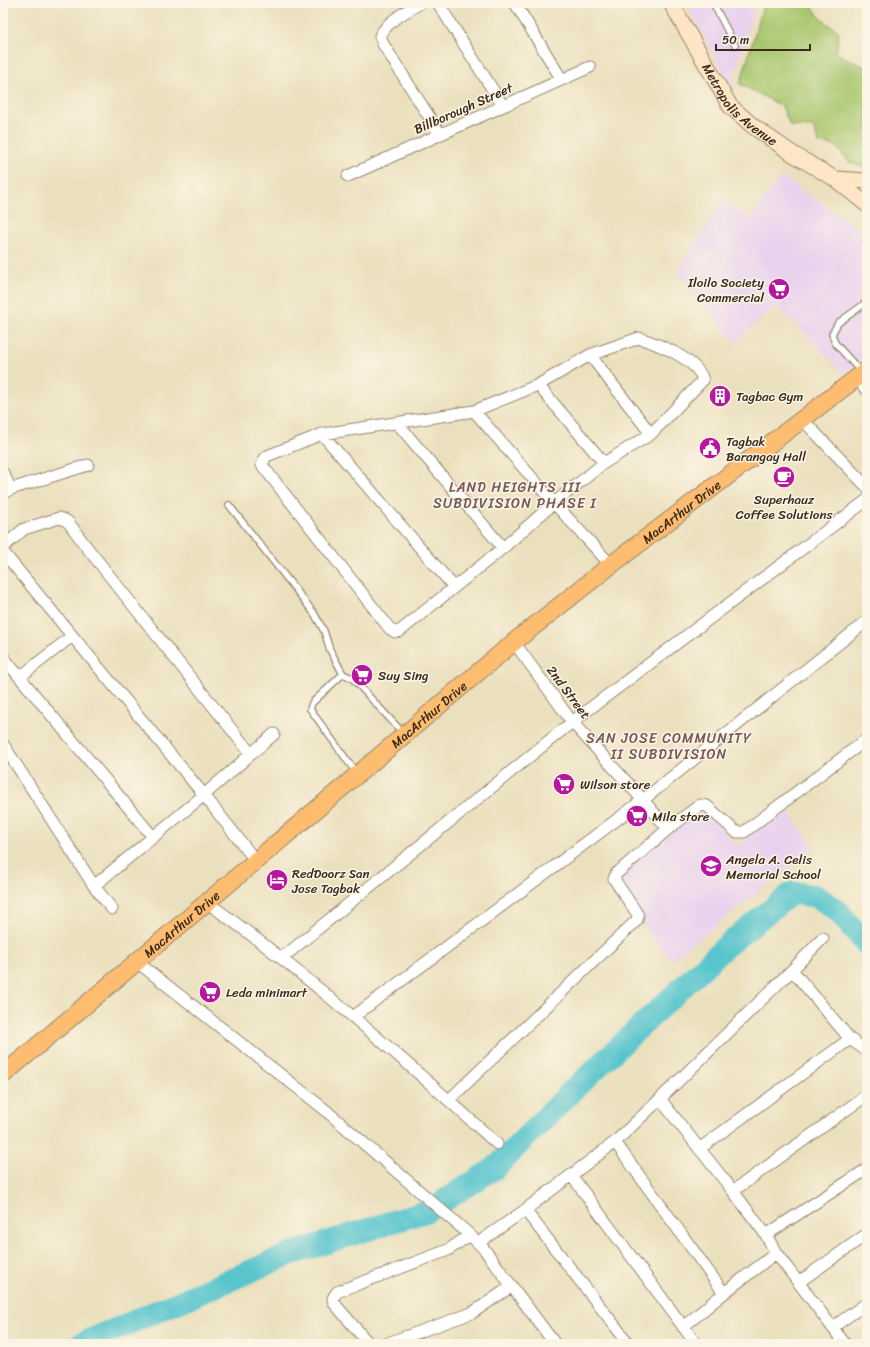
<svg xmlns="http://www.w3.org/2000/svg" width="870" height="1347" viewBox="0 0 870 1347" font-family="Sriracha,sans-serif">
<style>
.built{fill:#e9d2ee}
.green{fill:#a7c66d;stroke:#717846}
.lines{fill:none;stroke-linecap:round;stroke-linejoin:round}
.river{stroke:#58c5cd;stroke-width:23}
.service-casing{stroke:#93856e;stroke-width:8}
.minor-casing{stroke:#93856e;stroke-width:13}
.secondary-casing{stroke:#93856e;stroke-width:17}
.primary-casing{stroke:#93856e;stroke-width:19}
.service{stroke:#fff;stroke-width:5.5}
.minor{stroke:#fff;stroke-width:11}
.secondary{stroke:#fee5c5;stroke-width:15}
.primary{stroke:#fcbd6f;stroke-width:17}
.labels{text-anchor:middle;stroke-width:3;stroke-linejoin:round;paint-order:stroke}
.street-label{font-size:13px;fill:#3b2a1e;stroke:#fcf5e5}
.poi-label{font-size:13px;fill:#3b2a1e;stroke:#fcf5e5;text-anchor:start}
.neighbourhood-label{font-size:14px;letter-spacing:1px;fill:#77595b;stroke:#fcf5e5}
</style>
<rect width="100%" height="100%" fill="#fcf5e5"/>
<filter id="ink" filterUnits="userSpaceOnUse"><feTurbulence type="fractalNoise" baseFrequency=".025" numOctaves="2"/><feDisplacementMap in="SourceGraphic" scale="8" xChannelSelector="R" yChannelSelector="G"/><feConvolveMatrix kernelMatrix="1 2 1 2 8 2 1 2 1" color-interpolation-filters="sRGB"/></filter>
<filter id="wash" filterUnits="userSpaceOnUse"><feTurbulence type="fractalNoise" baseFrequency=".012" numOctaves="4" result="noise"/><feDisplacementMap in="SourceGraphic" scale="16" xChannelSelector="R" yChannelSelector="G"/><feGaussianBlur stdDeviation="0.9" result="paint"/><feColorMatrix in="noise" values="0 0 0 0 0 0 0 0 0 0 0 0 0 0 0 0 0 1.4 0 .05"/><feComposite in="paint" operator="in"/></filter>
<g filter="url(#wash)">
<rect width="100%" height="100%" fill="#ebe0bd"/>
<path class="built" d="M686,3h70l-25,84z
M781,176l86,58v121l-24,18 -67,-68 -41,38 -58,-71 46,-72 28,20z
M783,805l32,42 -143,113 -63,-75 93,-78 35,39z"/>
<path class="green" d="M764,3h46l10,15 19,14 -3,21 31,15v101l-18,-7 -13,-16 -17,-3 -6,-16 -23,-1 -8,-20 -42,-22z"/>
<g class="lines">
<path class="river" d="M445,1200l50,-32 77,-77 153,-144 67,-54 24,3 21,14 30,35
M81,1344l209,-90 137,-43"/>
</g>
</g>
<g filter="url(#ink)">
<g class="lines">
<g class="service-casing">
<path id="service" d="M713,3l22,42
M861,372l-26,-29 -3,-9 6,-11 29,-21
M229,505l85,108 10,18 6,19 13,24
M357,774l-47,-65 2,-6 31,-29 9,4 51,55"/>
</g>
<g class="minor-casing">
<path id="minor" d="M420,3c-14,9 -32,17 -40,33l3,8 57,90
M438,3l65,103
M515,3l47,77
M348,176l242,-109
M639,338c19,6 58,21 64,42l-52,54 -47,29 -50,40 -51,45 -103,83 -5,1 -5,-3 -128,-164 2,-5 3,-4 55,-22 152,-23 64,-26 52,-30z
M590,355l61,79
M856,378l11,12
M538,385l66,78
M474,411l80,92 57,62
M802,419l65,68
M397,423l106,125
M322,434l132,153
M3,473l8,16 -8,4
M11,489l77,-24
M3,547l21,-18 35,-11 6,2 4,3 16,22 166,209
M3,552l201,243 51,65
M514,642l58,80 71,78 25,29
M3,657l150,180
M20,677l52,-41
M3,744l91,142 18,23
M94,886l110,-91 70,-61
M207,902c25,19 51,37 75,57 74,58 145,121 215,185
M282,958l290,-236 295,-222
M136,961l187,147 147,127 14,14 71,95
M792,970l58,69 17,12
M353,1017l290,-217 224,-179
M660,1099l132,-129 31,-32
M449,1100l188,-180 1,-5 -24,-36 2,-5 52,-45 32,-24 7,1 29,26h8l123,-93
M615,1142l109,151
M699,1149l151,-110
M571,1175l125,169
M733,1191l134,-96
M525,1210l104,134
M766,1235l101,-66
M478,1243l47,-33 90,-68 45,-43 73,92 33,44 10,18 69,91
M799,1282l68,-48
M683,1327l41,-34 52,-40
M833,1327l34,-24
M369,1344l-35,-41 -1,-5 4,-6 111,-42 22,-15
M385,1344l87,-31 40,-27"/>
</g>
<g class="secondary-casing">
<g id="secondary">
<path id="s1" d="M671,3l59,103 24,21 39,27 42,25 32,26"/>
<path d="M835,179l32,2"/>
</g>
</g>
<g class="primary-casing">
<g id="primary">
<path id="s2" d="M3,1075l511,-433 97,-77 256,-195"/>
</g>
</g>
<use href="#service" class="service"/>
<use href="#minor" class="minor"/>
<use href="#secondary" class="secondary"/>
<use href="#primary" class="primary"/>
</g>
</g>
<defs>
<g id="supermarket-disc" transform="scale(1.15)"><circle r="9.5" fill="#b5179e" stroke="#fcf5e5"/><path d="M-6-5.5h2.5l.6 2H6L4.5 2H-2.5L-4.4-4H-6ZM-1.5 3.2a1.3 1.3 0 1 0 .1 0ZM3 3.2a1.3 1.3 0 1 0 .1 0Z" fill="#fff"/></g>
<g id="building-disc" transform="scale(1.15)"><circle r="9.5" fill="#b5179e" stroke="#fcf5e5"/><path d="M-4-6H4V6H1V3H-1V6H-4ZM-2.5-4.3h1.7v1.8h-1.7ZM.8-4.3h1.7v1.8H.8ZM-2.5-1h1.7V.8h-1.7ZM.8-1h1.7V.8H.8Z" fill="#fff"/></g>
<g id="civic-disc" transform="scale(1.15)"><circle r="9.5" fill="#b5179e" stroke="#fcf5e5"/><path d="M-.6-6.5H3V-4.5H.6V-3L4-1V1h2V6H-6V1h2V-1L-.6-3ZM-1.2 2.5V6h2.4V2.5Z" fill="#fff"/></g>
<g id="cafe-disc" transform="scale(1.15)"><circle r="9.5" fill="#b5179e" stroke="#fcf5e5"/><path d="M-5.5-4.5H6V0H3Q3 3.5 0 3.5H-2.5Q-5.5 3.5-5.5 0ZM3-3.2v2h1.7v-2ZM-6 4.5H4V6H-6Z" fill="#fff"/></g>
<g id="school-disc" transform="scale(1.15)"><circle r="9.5" fill="#b5179e" stroke="#fcf5e5"/><path d="M0-5L7-2L0 1L-7-2ZM-4 1L0 2.5L4 1V4Q0 6-4 4Z" fill="#fff"/></g>
<g id="hotel-disc" transform="scale(1.15)"><circle r="9.5" fill="#b5179e" stroke="#fcf5e5"/><path d="M-6-4.5h1.5V1H6V5H4.5V3h-9V5H-6ZM-4 0a1.8 1.8 0 1 1 3.6 0ZM.5 0V-2.5h3Q6-2.5 6 0Z" fill="#fff"/></g>
</defs>
<g fill-rule="evenodd">
<use href="#supermarket-disc" x="779" y="289"/>
<use href="#building-disc" x="720" y="396"/>
<use href="#civic-disc" x="710" y="448"/>
<use href="#cafe-disc" x="784" y="477"/>
<use href="#supermarket-disc" x="362" y="675"/>
<use href="#supermarket-disc" x="564" y="784"/>
<use href="#supermarket-disc" x="637" y="816"/>
<use href="#school-disc" x="711" y="866"/>
<use href="#hotel-disc" x="277" y="880"/>
<use href="#supermarket-disc" x="210" y="992"/>
</g>
<g class="labels">
<g class="street-label">
<text dy="5" stroke="none"><textPath href="#s1" startOffset="124">Metropolis Avenue</textPath></text>
<text transform="translate(463 108) rotate(-24)" y="5">Billborough Street</text>
<text dy="5" stroke="none"><textPath href="#s2" startOffset="882">MacArthur Drive</textPath></text>
<text transform="translate(569 692) rotate(53)" y="5">2nd Street</text>
<text dy="5" stroke="none"><textPath href="#s2" startOffset="558">MacArthur Drive</textPath></text>
<text dy="5" stroke="none"><textPath href="#s2" startOffset="234">MacArthur Drive</textPath></text>
</g>
<g class="poi-label">
<text x="764" y="287" text-anchor="end">Iloilo Society<tspan x="764" dy="15">Commercial</tspan></text>
<text x="736" y="401">Tagbac Gym</text>
<text x="726" y="446">Tagbak<tspan x="726" dy="15">Barangay Hall</tspan></text>
<text x="784" y="504" text-anchor="middle">Superhauz<tspan x="784" dy="15">Coffee Solutions</tspan></text>
<text x="378" y="680">Suy Sing</text>
<text x="580" y="789">Wilson store</text>
<text x="652" y="821">Mila store</text>
<text x="726" y="864">Angela A. Celis<tspan x="726" dy="15">Memorial School</tspan></text>
<text x="292" y="878">RedDoorz San<tspan x="292" dy="15">Jose Tagbak</tspan></text>
<text x="226" y="997">Leda minimart</text>
</g>
<g class="neighbourhood-label">
<text x="515" y="492">LAND HEIGHTS III<tspan x="515" dy="16">SUBDIVISION PHASE I</tspan></text>
<text x="669" y="743">SAN JOSE COMMUNITY<tspan x="669" dy="16">II SUBDIVISION</tspan></text>
</g>
</g>
<rect width="870" height="1347" fill="none" stroke="#fcf5e5" stroke-width="16"/>
<path d="M716 44v6h94v-6" fill="none" stroke="#3b2a1e" stroke-width="2"/>
<text x="722" y="44" font-size="12" fill="#3b2a1e" stroke="#fcf5e5" stroke-width="3" paint-order="stroke">50 m</text>
</svg>
